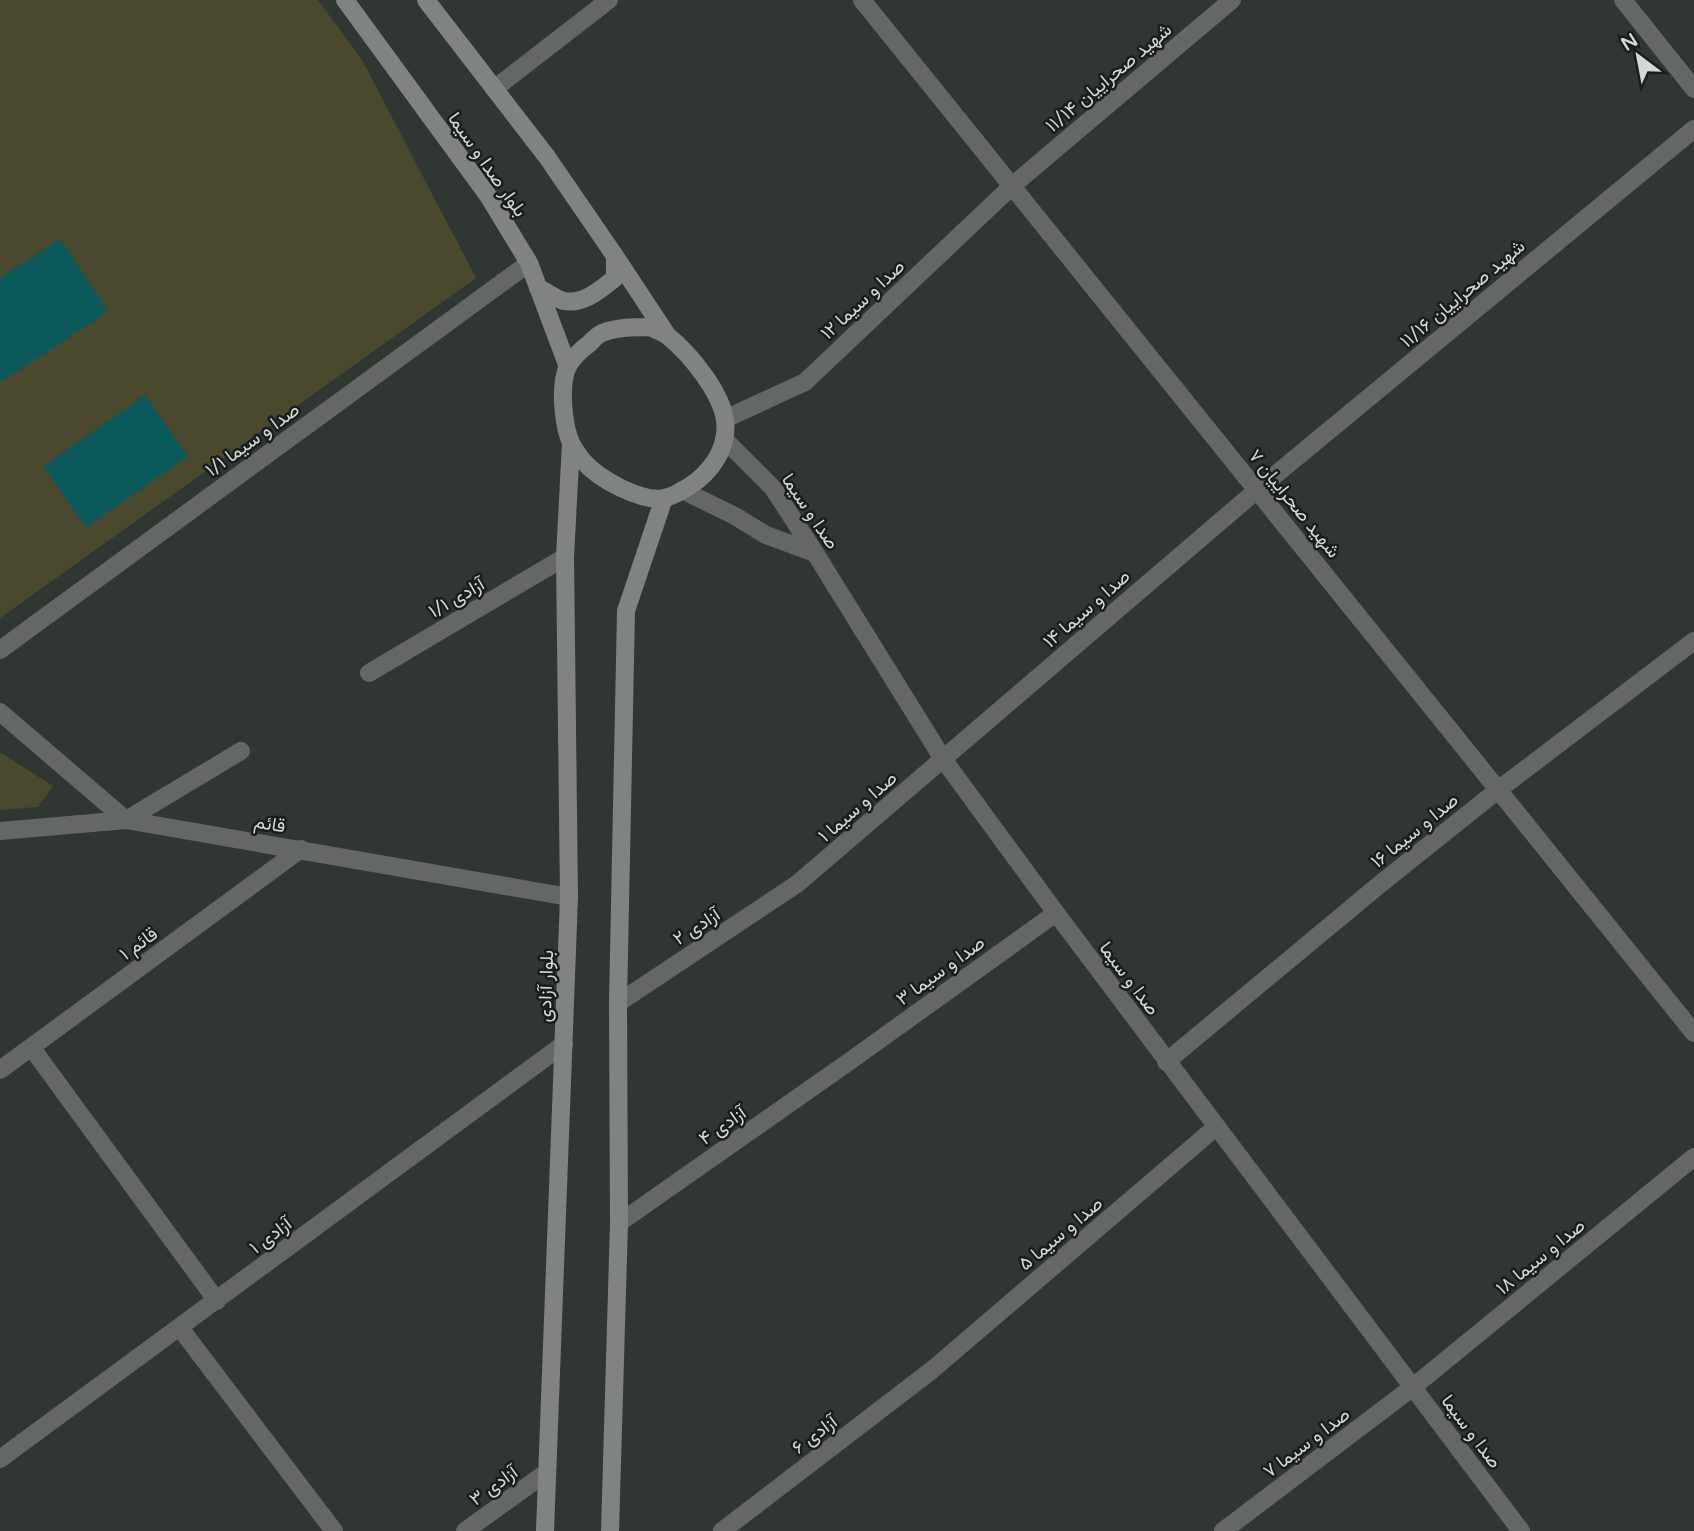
<svg xmlns="http://www.w3.org/2000/svg" width="1694" height="1531" viewBox="0 0 1694 1531" font-family="'Varela Round',Vazirmatn,sans-serif">
<style>
.green{fill:#4a482d}
.building{fill:#0a5a5c}
.lines{fill:none;stroke-linecap:round;stroke-linejoin:round}
.minor{stroke:#656765;stroke-width:18}
.tertiary{stroke:#656765;stroke-width:18}
.secondary{stroke:#80837f;stroke-width:18}
.labels{text-anchor:middle;stroke-width:5;stroke-linejoin:round;paint-order:stroke}
.street-label{font-size:19px;fill:#d4d8d6;stroke:#1a1d1c}
</style>
<rect width="100%" height="100%" fill="#303733"/>
<path class="green" d="M0,0h318l44,60 114,218 -476,340z
M0,752l53,34 -15,21 -38,3z"/>
<path class="building" d="M60,238l48,73 -108,71v-104z
M145,395l43,61 -102,71 -43,-61z"/>
<g class="lines">
<path class="minor" d="M862,0l832,1033
M1623,0l71,89
M494,89l115,-89
M725,419l80,-37 207,-196 220,-186
M0,650l529,-387
M369,673l196,-116
M126,820l115,-69
M618,1003l179,-119 460,-394 437,-361
M31,1047l186,254
M1166,1062l213,-177 119,-95 196,-149
M0,1070l301,-221
M619,1223l231,-162 206,-148
M180,1328l154,203
M0,1459l564,-415
M465,1531l82,-59
M722,1531l210,-161 284,-243
M1223,1531l190,-144 281,-230"/>
<path class="tertiary" d="M724,439l49,49 42,65 128,206 113,154 465,618
M682,490l53,26 31,19 49,18
M0,712l126,108 443,77
M0,831l126,-11"/>
<path class="secondary" d="M345,0l144,197 40,66 39,104
M426,0l121,157 68,99 52,79
M538,288c8,3 18,11 26,13 20,4 37,-12 51,-23v-22
M650,327c6,3 13,5 19,10 21,17 52,55 56,83 3,24 -9,45 -27,60 -9,7 -22,15 -33,18 -23,5 -66,-19 -81,-36 -4,-4 -9,-12 -12,-17 -9,-18 -13,-60 -4,-79 5,-9 14,-17 22,-23 4,-4 7,-8 12,-10 15,-6 32,-6 48,-6z
M545,1531l24,-634 -4,-340 6,-114
M610,1531l9,-308 -1,-220 8,-392 38,-113"/>
</g>
<g class="labels">
<g class="street-label">
<text transform="translate(1108 77) rotate(-40)" y="7">شهید صحراییان ۱۱/۱۴</text>
<text transform="translate(488 164) rotate(55)" y="7">بلوار صدا و سیما</text>
<text transform="translate(1462 293) rotate(-40)" y="7">شهید صحراییان ۱۱/۱۶</text>
<text transform="translate(862 299) rotate(-43)" y="7">صدا و سیما ۱۲</text>
<text transform="translate(252 439) rotate(-36)" y="7">صدا و سیما ۱/۱</text>
<text transform="translate(1295 503) rotate(51)" y="7">شهید صحراییان ۷</text>
<text transform="translate(811 511) rotate(56)" y="7">صدا و سیما</text>
<text transform="translate(456 597) rotate(-30)" y="7">آزادی ۱/۱</text>
<text transform="translate(1086 608) rotate(-41)" y="7">صدا و سیما ۱۴</text>
<text transform="translate(857 806) rotate(-41)" y="7">صدا و سیما ۱</text>
<text transform="translate(270 823) rotate(10)" y="7">قائم</text>
<text transform="translate(1414 830) rotate(-39)" y="7">صدا و سیما ۱۶</text>
<text transform="translate(696 926) rotate(-33)" y="7">آزادی ۲</text>
<text transform="translate(138 943) rotate(-36)" y="7">قائم ۱</text>
<text transform="translate(940 970) rotate(-36)" y="7">صدا و سیما ۳</text>
<text transform="translate(1130 978) rotate(53)" y="7">صدا و سیما</text>
<text transform="translate(545 986) rotate(-88)" y="7">بلوار آزادی</text>
<text transform="translate(722 1125) rotate(-35)" y="7">آزادی ۴</text>
<text transform="translate(1060 1233) rotate(-40)" y="7">صدا و سیما ۵</text>
<text transform="translate(270 1235) rotate(-37)" y="7">آزادی ۱</text>
<text transform="translate(1540 1256) rotate(-39)" y="7">صدا و سیما ۱۸</text>
<text transform="translate(1472 1431) rotate(53)" y="7">صدا و سیما</text>
<text transform="translate(814 1434) rotate(-37)" y="7">آزادی ۶</text>
<text transform="translate(1306 1442) rotate(-37)" y="7">صدا و سیما ۷</text>
<text transform="translate(493 1485) rotate(-36)" y="7">آزادی ۳</text>
</g>
</g>
<g transform="translate(1638 56) rotate(328)" stroke="#1a1d1c" stroke-width="5" paint-order="stroke">
<path d="M0-5L12 26L0 18L-12 26Z" fill="#d4d8d6"/>
<text y="-10" font-size="19" font-weight="bold" text-anchor="middle" fill="#d4d8d6">N</text>
</g>
</svg>
